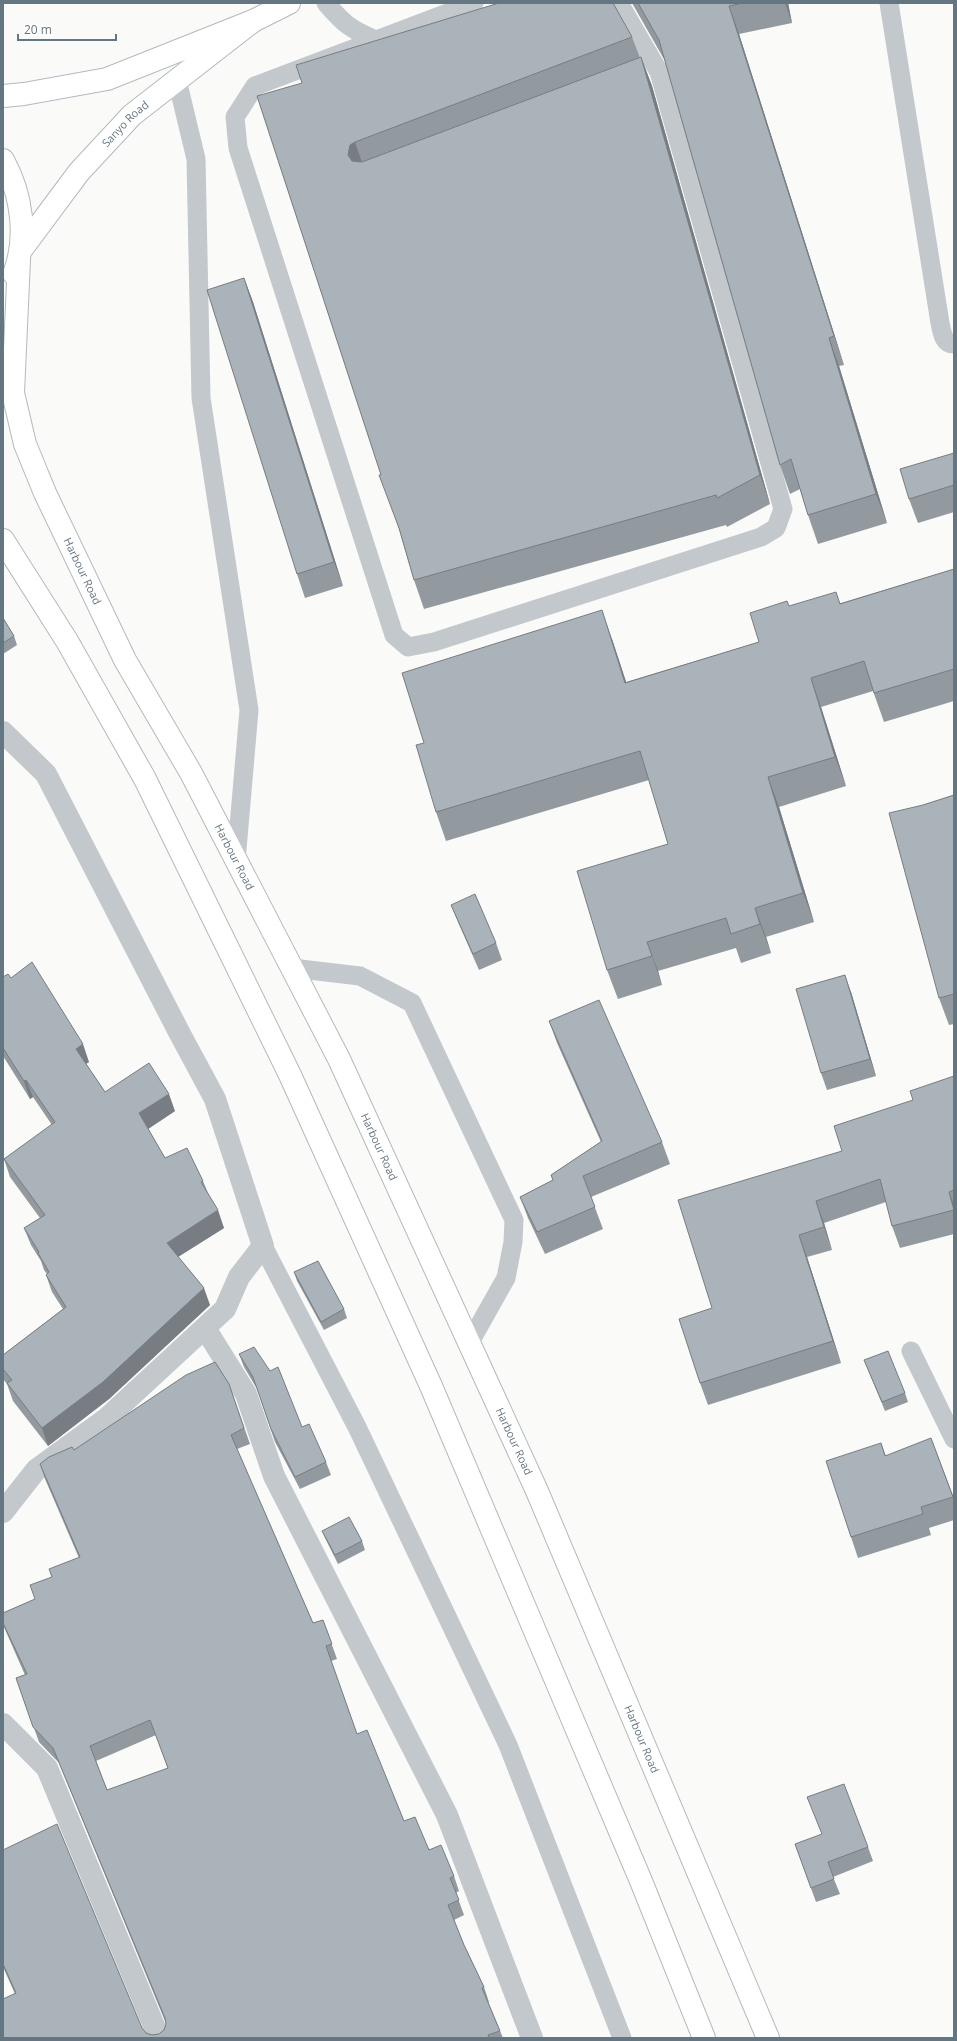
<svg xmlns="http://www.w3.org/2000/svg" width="957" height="2041" viewBox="0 0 957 2041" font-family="'Open Sans',sans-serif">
  <rect width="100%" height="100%" fill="#fafaf8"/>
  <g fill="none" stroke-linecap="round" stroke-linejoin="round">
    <g stroke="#b3babf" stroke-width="24">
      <g id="secondary">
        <path d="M3 96 24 94 107 79 253 21 289 3"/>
        <path id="s1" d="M21 250 79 172 132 115 253 21"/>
      </g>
    </g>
    <g stroke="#b4b9bd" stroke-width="24">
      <g id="highway">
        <path d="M3 160C22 194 28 238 14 274"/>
        <path id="s2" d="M19 260 13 393 25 444 45 493 125 660 191 773 339 1059 537 1491 768 2038"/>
        <path d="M3 540 67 641 145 779 290 1075 431 1386 641 1881 704 2038"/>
      </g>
    </g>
    <path stroke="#c3c8cc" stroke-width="19" d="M326 3C344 24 350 29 376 40
      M474 3 255 86 235 117 238 148 394 635 408 647 434 642 761 537 776 528 783 509 659 72 619 3
      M889 3 940 323C942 332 943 344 954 344
      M177 80 196 159 201 398 249 710 236 861
      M292 968 360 976 412 1003 514 1220 513 1242 506 1278 470 1342
      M263 1246 357 1427 508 1745 622 2038
      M911 1351 954 1439"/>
    <path stroke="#c3c8cc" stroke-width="22" d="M3 732 46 774 180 1034 215 1099 263 1246 239 1277 225 1309 106 1419 36 1470 3 1512
      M205 1328 246 1394 274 1476 447 1815 532 2038
      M3 1724 47 1768 159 2038"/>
    <use href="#secondary" stroke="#fff" stroke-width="22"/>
    <use href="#highway" stroke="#fff" stroke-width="22"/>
  </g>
  <path fill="#929a9f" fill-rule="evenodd" d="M632 3H788L792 23 739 34 844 365 839 366 887 523 818 544 808 515 800 489 790 494 780 465 665 61Z
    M632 37 640 58 641 57 652 86 770 504 727 527 726 525 424 609 414 580 399 529 257 96Z
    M244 278 253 302 343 586 305 598 297 574Z
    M954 453V512L918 523 909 499Z
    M954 569V701L884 722 873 691 821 707 846 786 779 807 814 922 766 937 771 953 741 963 736 948 658 971 662 985 618 999 607 970 668 844 649 780 446 841 436 812 424 743 612 639 626 682 759 642 789 606 841 603Z
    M3 618 14 636 17 645 3 654Z
    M954 795V1024L949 1025 939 998 923 805Z
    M451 905 496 943 502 960 479 970 458 922Z
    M3 977 11 978 89 1062 86 1064 105 1092 175 1111 148 1129 165 1158 203 1181 208 1193 224 1228 178 1257 210 1305 109 1399 48 1446 13 1401 7 1384 3 1379V1355L63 1309 52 1292 46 1275 47 1274 44 1270 41 1261 31 1245 24 1228 40 1218 10 1177 4 1159 52 1125 33 1097 30 1099 3 1056Z
    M851 992 876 1076 827 1090 821 1073Z
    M549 1021 662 1142 670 1164 591 1197 603 1229 545 1254 528 1218 520 1197 553 1180 551 1175 601 1142 557 1043Z
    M954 1076V1234L900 1248 892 1226 886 1202 824 1223 832 1250 807 1257 841 1363 708 1405 700 1383 712 1308 842 1151 913 1100Z
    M294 1272 344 1309 347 1318 324 1330 297 1281Z
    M239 1354 302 1427 326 1462 331 1475 300 1489 275 1442 257 1389 244 1367Z
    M864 1360 905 1393 908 1402 885 1411Z
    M229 1384 250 1444 237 1449 313 1623 323 1620 337 1659 331 1661 357 1734 404 1821 454 1876 459 1891 456 1893 464 1915 454 1920 464 1945 484 1987 489 2002H488L503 2038H3L15 1994 3 1967V1850L146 2033 152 2035 159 2034 164 2030 166 2024 165 2021 59 1763 39 1742 16 1678 25 1675 3 1625V1613L35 1599 52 1577 79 1558 45 1479 40 1464 74 1450ZM156 1735 168 1769 107 1790 96 1761Z
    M931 1438 954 1498V1520L929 1528 931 1535 858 1558 851 1537 881 1443 886 1456Z
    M322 1531 362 1541 365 1550 338 1564 326 1540Z
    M795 1844 868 1847 873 1861 833 1877 840 1894 816 1902Z"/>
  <path fill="#777d82" d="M785 3H788L792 23Z
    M729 6 739 34 844 365 834 336Z
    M641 57 652 86 770 504 760 475Z
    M355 142 365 171 360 174 348 155 350 145Z
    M244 278 253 302 343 586 334 562Z
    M829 338 839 366 887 523 876 494Z
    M602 610 612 639 636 712 625 683Z
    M811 678 821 707 846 786 835 757Z
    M768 777 779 807 814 922 803 893Z
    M755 908 766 937 771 953 760 924Z
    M647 942 658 971 662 985 652 956Z
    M845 975 851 992 876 1076 870 1059Z
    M83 1044 89 1062 82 1066 76 1049Z
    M26 1080 33 1097 30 1099 24 1081Z
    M169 1094 175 1111 145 1131 139 1113Z
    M949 1192 954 1205V1211V1210Z
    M816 1201 824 1223 832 1250 824 1227Z
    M218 1210 224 1228 173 1260 167 1243Z
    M799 1235 807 1257 841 1363 833 1341Z
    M204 1288 210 1305 109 1399 48 1446 42 1428Z"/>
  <path fill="#aab3b9" stroke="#777d82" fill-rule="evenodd" d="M499 3H613L632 37 355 142 350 145 348 155 352 161 362 162 641 57 760 475 717 498 716 495 414 580 399 528 379 475H381L257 96 302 83 296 65Z
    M638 3H743L729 6 834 336 829 338 876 494 808 515 791 459 780 465 659 40Z
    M244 278 334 562 297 574 207 290Z
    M954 453V485L909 499 900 469Z
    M954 569V669L874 693 864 661 811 678 835 757 768 777 803 893 755 908 760 924 731 934 726 918 647 942 652 956 607 970 577 871 668 844 640 751 436 812 416 745 424 743 402 673 602 610 625 683 759 642 750 613 787 601 789 606 836 592 840 604Z
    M3 618 14 636 3 643Z
    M954 795V994L939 998 889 813 923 805Z
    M475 894 496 943 473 954 451 905Z
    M32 962 83 1044 76 1049 105 1092 149 1063 169 1094 139 1113 165 1158 187 1148 203 1181 201 1182 218 1210 167 1243 204 1288 103 1382 42 1428 7 1383 12 1380 3 1369V1355L66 1307 46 1275 49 1272 38 1253 39 1252 24 1228 45 1215 4 1159 55 1122 26 1080 24 1081 3 1048V977L8 974 11 978Z
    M845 975 870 1059 821 1073 796 989Z
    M599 1000 662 1142 583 1176 595 1207 537 1232 520 1197 553 1180 551 1175 602 1141 549 1021Z
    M954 1076V1190L949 1192 954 1210 892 1226 880 1179 816 1201 824 1227 799 1235 833 1341 700 1383 679 1319 712 1308 678 1200 842 1151 834 1126 913 1100 910 1091Z
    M318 1261 344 1309 321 1322 294 1272Z
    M254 1347 270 1371 278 1367 302 1427 309 1424 326 1462 295 1477 271 1429 253 1377 239 1354Z
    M888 1351 905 1393 882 1402 864 1360Z
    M215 1362 229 1384 244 1428 231 1435 313 1623 323 1620 332 1644 326 1646 357 1734 367 1730 404 1821 415 1817 429 1850 441 1845 454 1876 450 1878 459 1900 448 1905 464 1945 484 1987 482 1988 500 2031 488 2035 489 2038H3V1999L16 1993 3 1964V1850L57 1824 142 2028 146 2033 152 2035 159 2034 164 2030 166 2024 165 2018 53 1748 33 1727 16 1678 27 1674 3 1623V1613L35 1599 30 1585 52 1577 49 1569 80 1557 40 1464 49 1457 72 1447 74 1450 186 1375ZM150 1720 168 1768 107 1790 90 1746Z
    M931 1438 953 1497 921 1507 923 1514 851 1537 826 1461 881 1443 885 1456Z
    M349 1517 362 1541 335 1555 322 1531Z
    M844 1784 868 1847 828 1862 834 1879 811 1888 795 1844 822 1834 807 1797Z"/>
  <g text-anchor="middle" stroke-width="4" stroke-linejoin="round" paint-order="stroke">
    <g font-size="11" fill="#657683" stroke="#fff">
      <text dy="4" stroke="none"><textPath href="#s1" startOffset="164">Sanyo Road</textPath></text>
      <text dy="4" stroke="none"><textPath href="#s2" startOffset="325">Harbour Road</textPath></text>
      <text dy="4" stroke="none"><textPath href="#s2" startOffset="649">Harbour Road</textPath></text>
      <text dy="4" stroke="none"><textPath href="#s2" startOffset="973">Harbour Road</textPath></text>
      <text dy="4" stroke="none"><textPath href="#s2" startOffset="1297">Harbour Road</textPath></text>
      <text dy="4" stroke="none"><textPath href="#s2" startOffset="1621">Harbour Road</textPath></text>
    </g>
  </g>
  <rect width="957" height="2041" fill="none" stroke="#657683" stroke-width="8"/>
  <path d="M18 34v6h98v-6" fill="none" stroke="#657683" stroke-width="2"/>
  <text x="24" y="34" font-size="12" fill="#657683" stroke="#ffffff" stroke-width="3" paint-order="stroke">20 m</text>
</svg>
